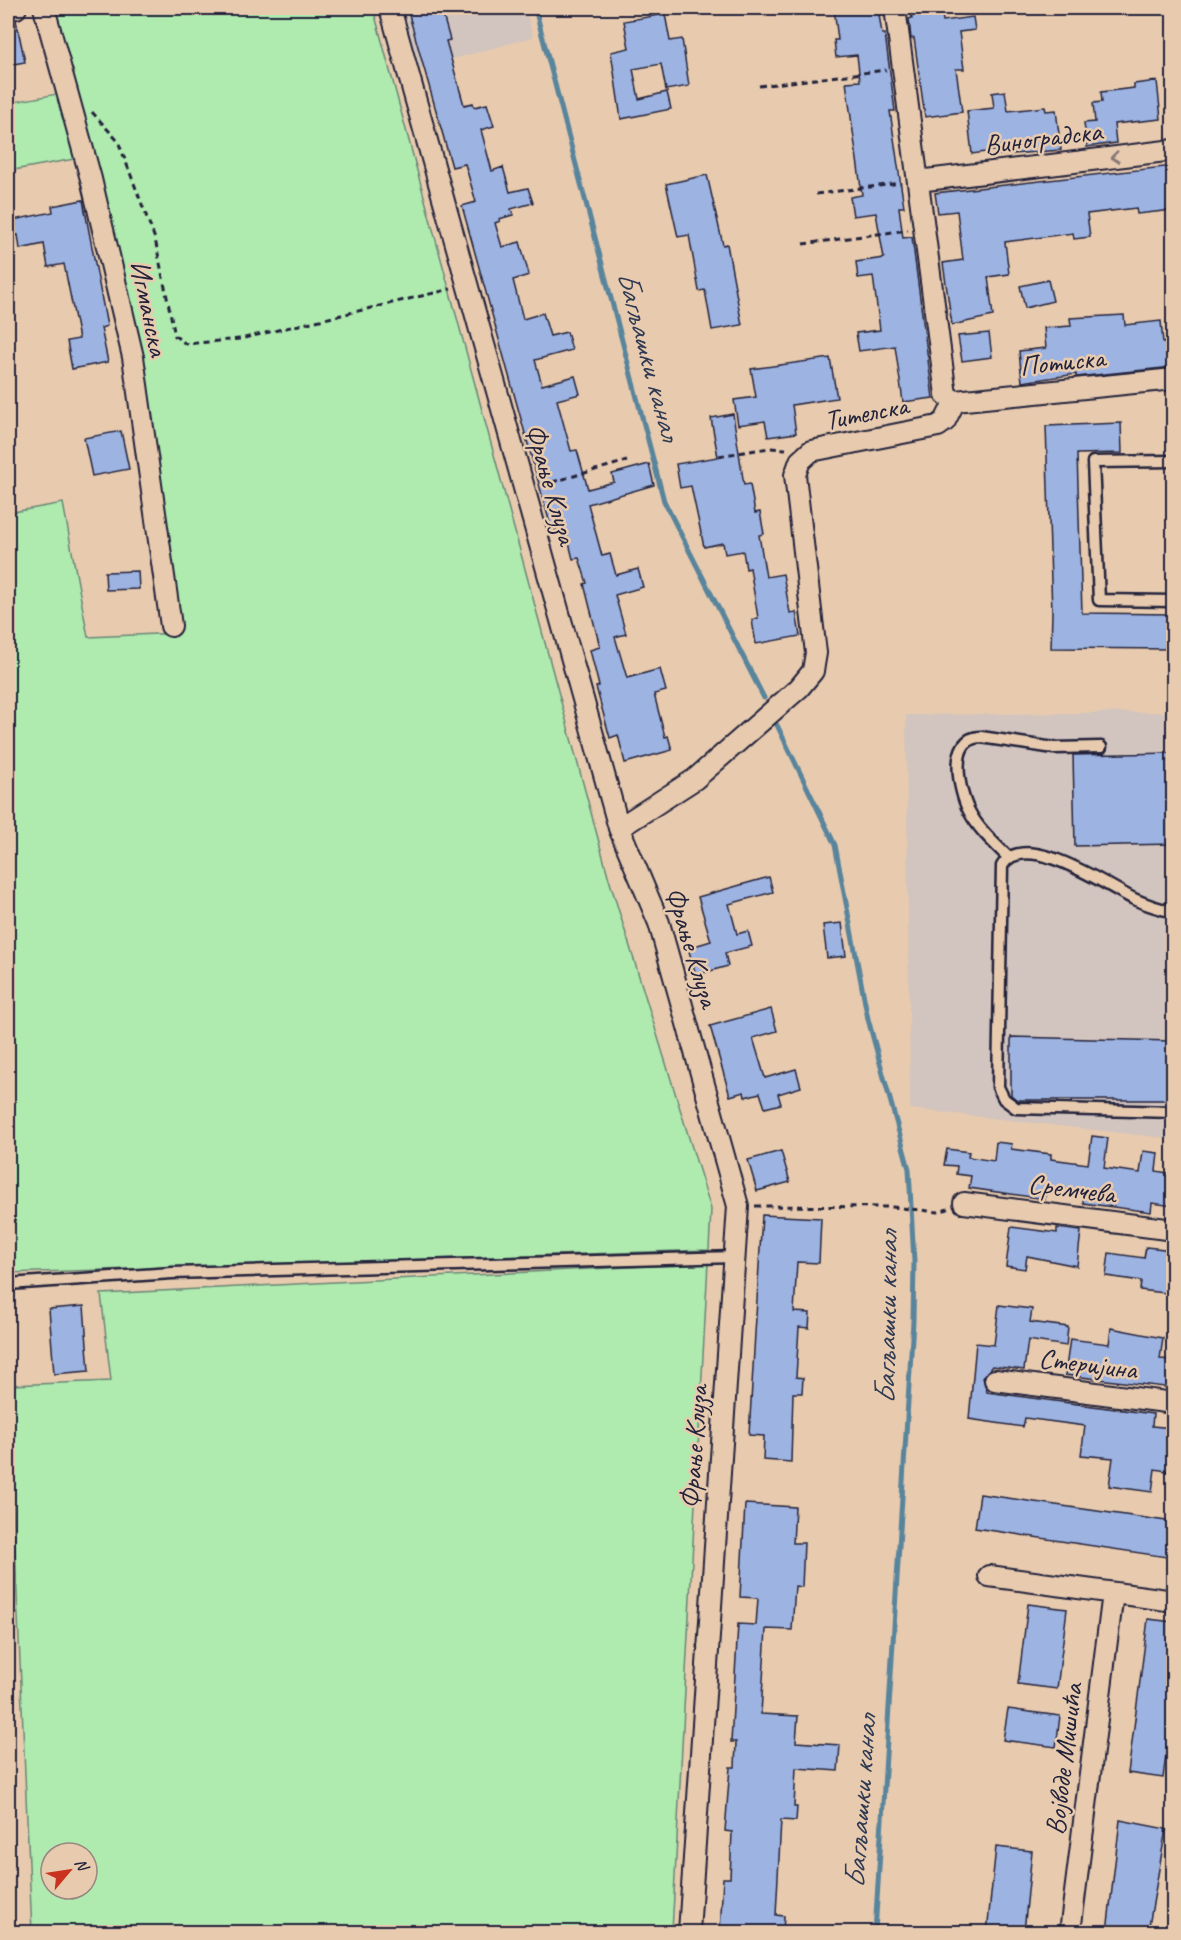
<svg xmlns="http://www.w3.org/2000/svg" width="1181" height="1940" viewBox="0 0 1181 1940" font-family="Caveat,sans-serif">
  <rect width="100%" height="100%" fill="#e8cbaf"/>
  <filter id="ink" filterUnits="userSpaceOnUse"><feTurbulence type="fractalNoise" baseFrequency=".0167" numOctaves="2"/><feDisplacementMap in="SourceGraphic" scale="12" xChannelSelector="R" yChannelSelector="G"/><feConvolveMatrix kernelMatrix="1 2 1 2 8 2 1 2 1" color-interpolation-filters="sRGB"/></filter>
  <g filter="url(#ink)">
    <path fill="#d2c4be" d="M399 8H525L533 37 417 69Z
      M1173 712V1139L910 1109 906 715Z"/>
    <path fill="#afeaaf" stroke="#688675" stroke-width="1.5" fill-rule="evenodd" d="M50 8H373L609 879 711 1209 709 1250 8 1273V513L63 503 88 637 179 633 164 515 137 339 101 180 66 92Z
      M57 94 80 158 8 171V103Z
      M708 1263 672 1932H32L11 1458V1385L111 1381 101 1294ZM51 1853H87V1889H51Z"/>
    <g fill="none" stroke-linecap="round" stroke-linejoin="round">
      <path stroke="#59849c" stroke-width="5" d="M535 8 664 501 764 698
        M777 725 835 845 868 1019 909 1169 914 1262 913 1321 875 1932"/>
    </g>
    <path fill="#9db3e1" stroke="#22223b" stroke-width="1.5" d="M407 8H441L450 40 446 41 464 105 473 103 474 107 487 104 494 126 481 130 492 171 503 167 510 192 528 188 533 203 511 209 513 215 499 219 500 221 495 223 502 247 520 242 529 275 513 280 523 319 543 313 550 336 567 332 572 350 535 360 542 385 575 376 580 394 557 400 571 451 577 450 588 489 614 482 612 474 649 464 654 485 588 504 602 556 610 554 616 575 638 569 643 587 615 595 626 634 615 637 627 678 660 669 666 691 654 694 665 737 668 736 672 750 625 763 618 735 610 738 596 687 599 686 590 650 600 647 584 584 587 583 579 558 573 559 565 527 552 531 462 206 476 202 465 164 452 167Z
      M834 8H878L882 34H885L895 111H890L904 207H899L903 238 912 237 933 398 903 402 895 346 859 351 856 333 880 330 873 276 858 278 856 262 884 258 876 213 853 216 850 197 862 195 846 82 860 81 857 55 836 57 834 40H838Z
      M941 8 943 21 973 17 975 30 959 32 964 69H956L962 112 925 117 914 38 911 39 909 19 912 18 911 12Z
      M665 14 670 41 682 39 689 86 666 90 661 64 633 69 639 99 667 92 671 109 621 119 611 52 629 48 624 21Z
      M16 20 25 62 8 65V22Z
      M1157 81 1161 119 1114 124 1116 143 1087 147 1084 123 1095 122 1093 103 1102 102 1101 92 1134 88V84Z
      M1005 91 1008 111 1045 107 1046 111 1056 110 1061 150 999 155V150L972 154 967 111 994 108 992 93Z
      M1173 166V210L1137 214 1136 208 1087 214 1090 237 1074 239 1073 233 1005 242 1009 274 988 277 993 316 952 325 943 263 963 260 957 211 938 213 935 193Z
      M707 175 723 245 727 244 742 325 712 330 705 290 699 291 689 235 678 237 666 184Z
      M83 200 107 326 101 328 108 362 72 369 67 341 79 339 64 264 48 267 44 244 20 249 18 235 8 237V221L53 212 52 206Z
      M1048 280 1053 301 1025 308 1020 286Z
      M1124 315 1125 325 1161 321 1163 343 1173 342V367L1076 377V374L1022 382 1019 351 1046 348 1044 328 1071 326 1070 318Z
      M989 333 992 357 962 361 958 336Z
      M830 358 837 398 792 405 796 433 768 437 765 421 738 425 734 400 756 397 751 369Z
      M733 414 744 485 750 484 755 513 760 512 764 534 759 535 766 577 783 574 790 613 796 612 800 636 756 644 752 620 758 618 750 568 746 569 743 551 725 554 723 543 704 547 691 486 680 488 676 464 718 457 711 418Z
      M1121 423 1122 453 1077 454 1082 613 1173 614V649L1051 648 1052 613 1046 426Z
      M121 431 129 469 92 476 84 438Z
      M138 571 139 589 106 590 105 572Z
      M1173 753V844L1075 846 1073 755Z
      M769 877 773 892 729 904 737 934 748 931 752 946 725 953 728 966 696 975 688 948 711 941 698 897Z
      M842 923 846 956 827 958 823 925Z
      M771 1009 777 1031 753 1038 765 1078 796 1069 801 1087 778 1094 781 1104 765 1108 760 1093 745 1097 744 1092 730 1096 710 1026Z
      M1011 1037 1173 1041V1100H1017L1011 1095Z
      M1092 1136 1108 1138 1104 1168 1140 1173 1143 1151 1158 1153 1156 1171 1173 1174V1206L1152 1203 1151 1212 1083 1203 1084 1193 1047 1188 1045 1199 969 1188 971 1176 956 1174 957 1166 944 1165 947 1149 969 1152 968 1157 994 1161 996 1142 1012 1144 1011 1149 1051 1154V1159L1088 1164Z
      M781 1151 790 1182 757 1191 748 1160Z
      M762 1215 821 1218 819 1263 797 1262 794 1312 810 1313 809 1328 799 1327 796 1377 803 1378 802 1393H793L791 1462 763 1460 764 1436 749 1435Z
      M1011 1227 1057 1233V1228L1081 1231 1077 1266 1027 1256 1025 1269 1006 1266Z
      M1146 1247 1173 1250V1294L1140 1290 1141 1281 1106 1276 1109 1253 1144 1258Z
      M999 1305 1032 1309 1030 1322 1068 1327 1066 1346 1028 1340 1024 1370 992 1366 983 1378 987 1392 1153 1414 1152 1426 1173 1428 1169 1454H1173V1472L1155 1469 1152 1492 1109 1486 1113 1458 1081 1455 1085 1426 1025 1418 1023 1427 969 1419 976 1343 994 1345Z
      M84 1306 89 1371 54 1374 49 1309Z
      M1111 1328 1163 1338 1160 1359 1173 1360V1388L1065 1375 1070 1339 1109 1344Z
      M980 1494 1173 1522V1558L975 1528Z
      M745 1504 795 1507 793 1543H804L802 1587 795 1586 792 1630 766 1629 761 1714 798 1716 796 1742 840 1745 838 1771 796 1768 794 1807H797L796 1821 781 1820 776 1915 784 1916 783 1932H720L723 1878H730L732 1832 725 1831 730 1767H735L736 1742H731L738 1624 756 1625 758 1598 740 1597Z
      M1028 1604 1067 1609 1057 1689 1018 1684Z
      M1148 1619 1173 1622V1701L1163 1778 1128 1773Z
      M1008 1709 1060 1716 1056 1747 1003 1740Z
      M1120 1820 1166 1829 1148 1932H1107Z
      M996 1847 1032 1851 1024 1932H987Z"/>
    <g fill="none" stroke-linecap="round" stroke-linejoin="round">
      <g stroke="#22223b" stroke-width="15">
        <path id="lane" d="M1174 461 1093 462 1099 600 1174 601
          M1008 857C994 843 978 829 969 811 959 792 947 737 981 737L1054 748 1101 747
          M1174 912C1160 909 1147 905 1134 899 1107 886 1024 828 1002 866L998 1087 1004 1099 1016 1108 1174 1112
          M8 1284 172 1273 734 1257"/>
      </g>
      <g stroke="#22223b" stroke-width="24">
        <path id="street" d="M44 8 91 179 133 357 171 626
          M390 8 619 828 659 923 738 1206 689 1932
          M8 10 16 8
          M918 181 1174 150
          M955 401 1174 379
          M619 828 695 779 799 688 813 671 816 653 795 475 800 461 811 451 938 426 945 421 955 401 946 395 895 8
          M964 1203 1174 1230
          M995 1380 1174 1403
          M989 1576 1174 1601
          M1070 1932 1113 1593"/>
      </g>
      <path stroke="#22223b" stroke-width="3" stroke-dasharray="6 4.5" stroke-linecap="butt" d="M759 86 886 70
        M92 112 118 141 155 239 175 336 186 344 240 339 451 289
        M816 194 901 183
        M803 244 908 230
        M719 456 769 448 786 449
        M542 485 627 461
        M755 1206 892 1207 938 1212 948 1209"/>
      <use href="#lane" stroke="#e8cbaf" stroke-width="10"/>
      <use href="#street" stroke="#e8cbaf" stroke-width="20"/>
    </g>
    <defs><path id="oneway-chevron" d="M-2-3.5L2.5 0L-2 3.5" fill="none" stroke-width="1.6" stroke-linecap="round" stroke-linejoin="round" transform="scale(1.5)"/></defs>
    <use stroke="#857675" href="#oneway-chevron" transform="translate(1115 157) rotate(173)"/>
  </g>
  <g text-anchor="middle" stroke-width="5" stroke-linejoin="round" paint-order="stroke">
    <g font-size="28" fill="#22223b" stroke="#e8cbaf">
      <text transform="translate(1043 137) rotate(-7)" y="10">Виноградска</text>
      <text transform="translate(150 308) rotate(78)" y="10">Игманска</text>
      <text transform="translate(1062 361) rotate(-6)" y="10">Потиска</text>
      <text transform="translate(866 412) rotate(-11)" y="10">Тителска</text>
      <text transform="translate(552 484) rotate(74)" y="10">Фрање Клуза</text>
      <text transform="translate(693 947) rotate(73)" y="10">Фрање Клуза</text>
      <text transform="translate(1072 1188) rotate(7)" y="10">Сремчева</text>
      <text transform="translate(1088 1363) rotate(7)" y="10">Стеријина</text>
      <text transform="translate(693 1447) rotate(-86)" y="10">Фрање Клуза</text>
      <text transform="translate(1063 1759) rotate(-83)" y="10">Војводе Мишића</text>
    </g>
    <g font-size="30" font-style="italic" fill="#303b53" stroke="#e8cbaf">
      <text transform="translate(649 355) rotate(75)" y="10">Багљашки канал</text>
      <text transform="translate(886 1318) rotate(-89)" y="10">Багљашки канал</text>
      <text transform="translate(860 1802) rotate(-86)" y="10">Багљашки канал</text>
    </g>
  </g>
  <rect width="1181" height="1940" fill="none" stroke="#e8cbaf" stroke-width="30"/>
  <rect x="15" y="15" width="1151" height="1910" fill="none" stroke="#22223b" stroke-width="2" filter="url(#ink)"/>
  <g transform="translate(69 1871) rotate(61)"><circle r="28" fill="#e8cbaf" stroke="#998781" stroke-width="1.5"/>
  <path d="M0-4.5L10 22L0 15L-10 22Z" fill="#c8321e"/>
  <text y="-9" font-size="16" font-weight="bold" text-anchor="middle" fill="#22223b">N</text>
  </g>
</svg>
